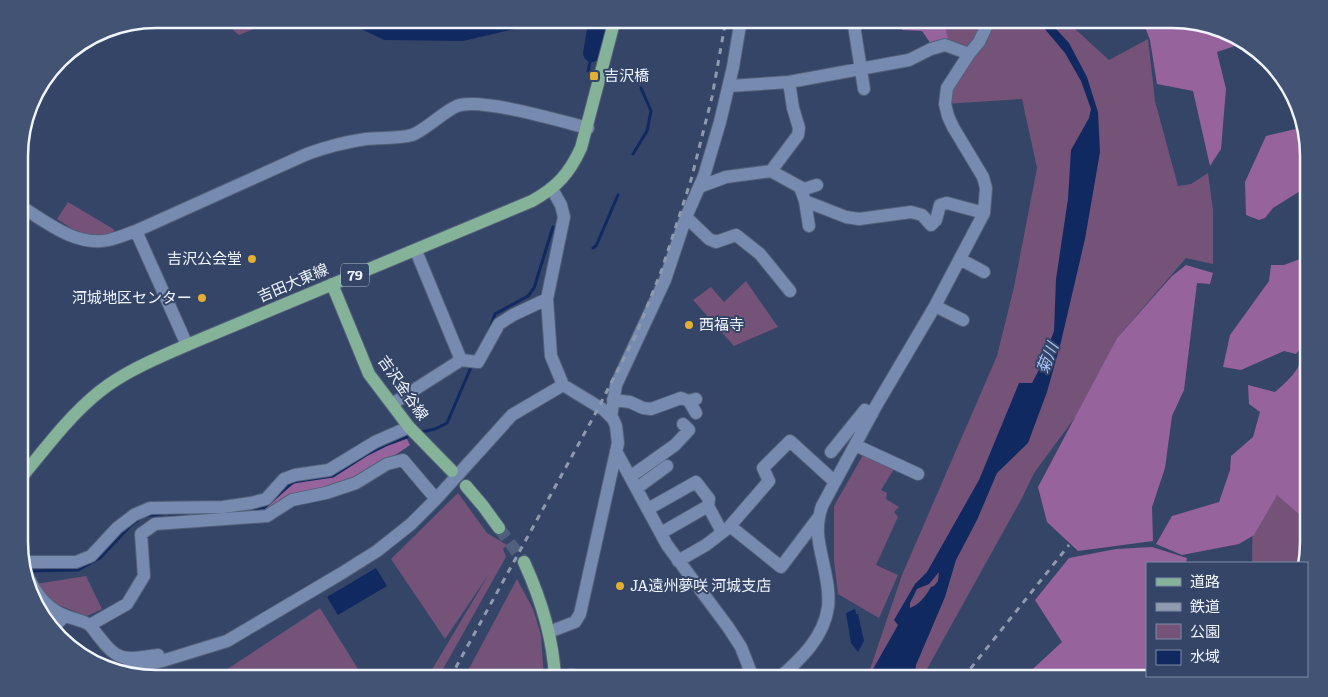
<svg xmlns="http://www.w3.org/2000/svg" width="1328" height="697" viewBox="0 0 1328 697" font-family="Literata,'Noto Sans JP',serif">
  <rect width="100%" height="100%" fill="#344567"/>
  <path fill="#755378" d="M227 19H264L256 28 239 35 231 28Z
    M940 19H1064L1109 60 1148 39 1155 101 1178 186 1191 184 1208 173 1213 210V264L1186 258 1117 338 1076 416 1034 473 1022 498 922 678H867L902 575 997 356 1014 287 1037 168 1022 99 945 104 973 49 949 43 945 28Z
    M68 202 115 230 110 234 83 236 57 219Z
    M746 281 778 327 734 346 693 300 711 287 724 302Z
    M863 455 894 469 881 490 887 493 886 499 899 507 894 512 898 517 876 565 898 575 879 618 838 594 834 561V506Z
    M1309 484V541L1304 563H1252L1253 501Z
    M458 493 487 533 507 545 503 549 506 557 438 678H427L489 574 445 639 391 559Z
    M86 576 102 609 87 616 48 601 36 584Z
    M517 579 533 609 541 635 544 678H495L493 674 485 678H464Z
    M320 608 358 669 344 678H232L226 670Z"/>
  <path fill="#97639c" d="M898 19H941L945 26 949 43 931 44 922 31 902 30Z
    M1142 19H1172L1233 33 1244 43 1217 52 1226 89 1221 149 1210 166 1193 91 1157 84 1150 40Z
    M1304 127 1308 138V189L1305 188 1273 208 1265 218 1259 220 1246 215 1245 182 1266 136Z
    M1308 256 1309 337 1296 354 1284 351 1241 370 1223 367 1230 335 1269 281 1271 265H1284Z
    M1186 265 1213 273 1210 284 1197 283 1184 390 1172 416 1165 468 1152 507 1153 541 1078 551 1047 522 1038 487 1117 338 1172 276Z
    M1309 344V512L1299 514 1277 495 1254 535 1239 544 1182 555 1156 544 1172 516 1219 502 1230 470 1231 456 1253 437 1260 412 1249 404 1248 385 1275 392C1283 385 1291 378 1297 369 1302 361 1302 350 1309 344Z
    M404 433 410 445 391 458 330 491 252 513 174 518 186 512 264 503 305 477Z
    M1152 547 1187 558 1186 563H1147V676H1187L1181 678H1023L1062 642 1035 600 1069 558 1116 549Z"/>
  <path fill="#112961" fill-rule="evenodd" d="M341 19H558L463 41 384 40Z
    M1032 19H1047L1069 43 1087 77 1098 112 1100 152 1085 239 1061 342 1047 392 1028 443 997 473 977 520 956 560 945 597 916 665 915 672 912 678H868L898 625 894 620 915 584 927 572 979 480 1019 383H1032L1041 366 1054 331 1056 279 1068 199 1071 150 1089 118 1091 109 1081 81 1065 53 1044 28ZM939 572 938 581 934 586 931 587C925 597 920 604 910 608V603L917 589 929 584Z
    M376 568 387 586 338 615 327 597Z
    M855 609 856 614H858L864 641 858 652 851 643 846 613Z"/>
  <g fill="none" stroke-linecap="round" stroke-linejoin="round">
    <path stroke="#112961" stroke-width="3" d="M591 71H588L592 53
      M633 154 647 131 651 111 641 88
      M593 248 596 246 618 195
      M490 329 495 314 528 296 534 288 553 227
      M421 432 435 429 447 423 472 365
      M246 511 264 508 293 482 333 476 366 455 388 444 407 437
      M169 514 193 515
      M29 571 78 570 100 558 130 526 143 516 163 514"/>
    <path stroke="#112961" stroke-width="18" d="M592 53 598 19"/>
    <path stroke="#505f7e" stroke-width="12" stroke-dasharray="12 6" stroke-linecap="butt" d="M499 528 524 562"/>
    <g stroke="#536079" stroke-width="14">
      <path id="minor" d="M853 19 864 89
        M729 86 789 82 909 60 931 49 945 45 969 54
        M33 96 34 93
        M771 171 800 187 805 201 846 217 859 219 911 212 922 215 931 225 936 220 940 205 947 203 984 213
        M699 187 726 177 771 171 798 135 799 128 793 108 789 82
        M801 190 817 185
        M805 201 809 226
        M19 205C46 222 76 247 109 240 118 238 127 234 136 231L307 154C326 147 345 142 366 139 381 137 398 139 412 135 424 131 443 112 457 106 480 97 560 121 588 128
        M686 217 709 239 716 242 736 235 760 254 790 291
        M136 231 187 345
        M416 251 461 360
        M960 259 984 272
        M935 306 963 320
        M613 400 630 402 643 408 651 409 681 398 689 401 696 399
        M689 401 696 413
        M392 404 461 360 478 362 499 324 513 315 547 299
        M611 417 616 385 665 280 686 217 704 176 720 122 733 67 741 19
        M855 445 918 474
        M616 451 667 545 728 627 741 647 753 678
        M831 452 865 410 872 414
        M630 477 675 445 689 430 683 424
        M637 488 667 466
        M648 509 696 482 709 499 708 506
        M818 518 781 567 730 526 769 481 763 468 790 441 835 482
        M661 533 708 506 722 532
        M678 561 706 545 728 528
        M21 562H76L91 556 117 528 134 515 150 508 223 507 251 503 266 499 284 479 295 475 329 470 375 442 409 427
        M22 565C32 586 42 608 66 616 73 619 81 620 88 624 93 627 96 634 100 638 120 665 129 658 158 655
        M90 625 127 604 144 576 141 534 155 524 267 516 292 500 326 493 356 483 387 464 403 460 436 499
        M53 627 65 616
        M549 632 575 622 580 614 618 443 616 426 613 419 604 410 563 385 551 356 547 299 564 217 561 205 552 189
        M122 670 162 661 227 641 342 573 377 551 411 524 436 499 512 415 563 385
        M571 675 588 678
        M779 678C801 659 824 637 828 607 830 593 826 576 823 562 818 540 815 527 822 506L876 406 935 306 984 213 986 188 983 177 953 127 948 116 945 104 947 88 969 54 979 42 990 19"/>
    </g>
    <g stroke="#536079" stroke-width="14">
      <path id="major" d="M332 284 369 374 409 427 452 471
        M20 479C45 449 69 416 99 392 125 371 158 358 187 345L532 201C557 187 569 174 581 148L615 19
        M466 486 483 506 499 528
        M524 562C541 599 553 637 555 678"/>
    </g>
    <use href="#minor" stroke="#778bb1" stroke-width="12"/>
    <use href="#major" stroke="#84b39a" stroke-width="12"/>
    <path stroke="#8f9aaf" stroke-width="3" stroke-dasharray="6 6" stroke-linecap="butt" d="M450 678 594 416 636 335 662 269 691 180 712 97 726 19
      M963 678 1069 545"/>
  </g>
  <g fill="#e3ae34" stroke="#344567" stroke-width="2">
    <rect x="589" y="71" width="10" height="10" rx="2.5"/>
    <circle cx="252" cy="259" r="5"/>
    <circle cx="202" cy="298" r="5"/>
    <circle cx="689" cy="325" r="5"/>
    <circle cx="620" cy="586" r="5"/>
  </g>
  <g text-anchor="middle" stroke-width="4" stroke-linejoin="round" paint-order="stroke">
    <rect fill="#344567" stroke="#b8c0d0" stroke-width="1" x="341" y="263.5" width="28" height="23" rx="4"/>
    <g font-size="14" font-weight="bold" fill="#f0f5fd">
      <text x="355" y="280">79</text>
    </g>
    <g font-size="15" fill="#f0f5fd" stroke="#344567" text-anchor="start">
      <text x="604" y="81">吉沢橋</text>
      <text x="242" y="264" text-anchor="end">吉沢公会堂</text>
      <text x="192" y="303" text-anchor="end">河城地区センター</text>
      <text x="699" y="330">西福寺</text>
      <text x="630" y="591">JA遠州夢咲 河城支店</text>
    </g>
    <g font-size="15" fill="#f0f5fd" stroke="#344567">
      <text transform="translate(293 283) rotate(-23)" y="5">吉田大東線</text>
      <text transform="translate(403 388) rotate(55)" y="5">吉沢金谷線</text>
    </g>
    <g font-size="16" font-style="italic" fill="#a8c3f8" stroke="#344567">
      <text transform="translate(1047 358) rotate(-68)" y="6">菊川</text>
    </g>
  </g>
  <path d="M0 0H1328V697H0ZM156 28H1172A128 128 0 0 1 1300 156V542A128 128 0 0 1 1172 670H156A128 128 0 0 1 28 542V156A128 128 0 0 1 156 28Z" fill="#435373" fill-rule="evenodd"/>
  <path fill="none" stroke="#f0f5fd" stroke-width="2.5" d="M156 28H1172A128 128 0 0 1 1300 156V542A128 128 0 0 1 1172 670H156A128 128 0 0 1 28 542V156A128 128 0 0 1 156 28Z"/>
  <rect x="1146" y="562" width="162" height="115" fill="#344567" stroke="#7f8ba3"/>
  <rect x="1156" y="578" width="25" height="8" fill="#84b39a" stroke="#7f8ba3"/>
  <text x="1190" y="587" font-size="15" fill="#f0f5fd">道路</text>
  <rect x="1156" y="603" width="25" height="8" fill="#8f9aaf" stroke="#7f8ba3"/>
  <text x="1190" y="612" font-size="15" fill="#f0f5fd">鉄道</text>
  <rect x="1156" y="624" width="25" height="15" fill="#755378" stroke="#7f8ba3"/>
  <text x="1190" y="637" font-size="15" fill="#f0f5fd">公園</text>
  <rect x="1156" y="650" width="25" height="15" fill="#112961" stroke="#7f8ba3"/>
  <text x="1190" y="662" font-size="15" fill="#f0f5fd">水域</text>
</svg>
